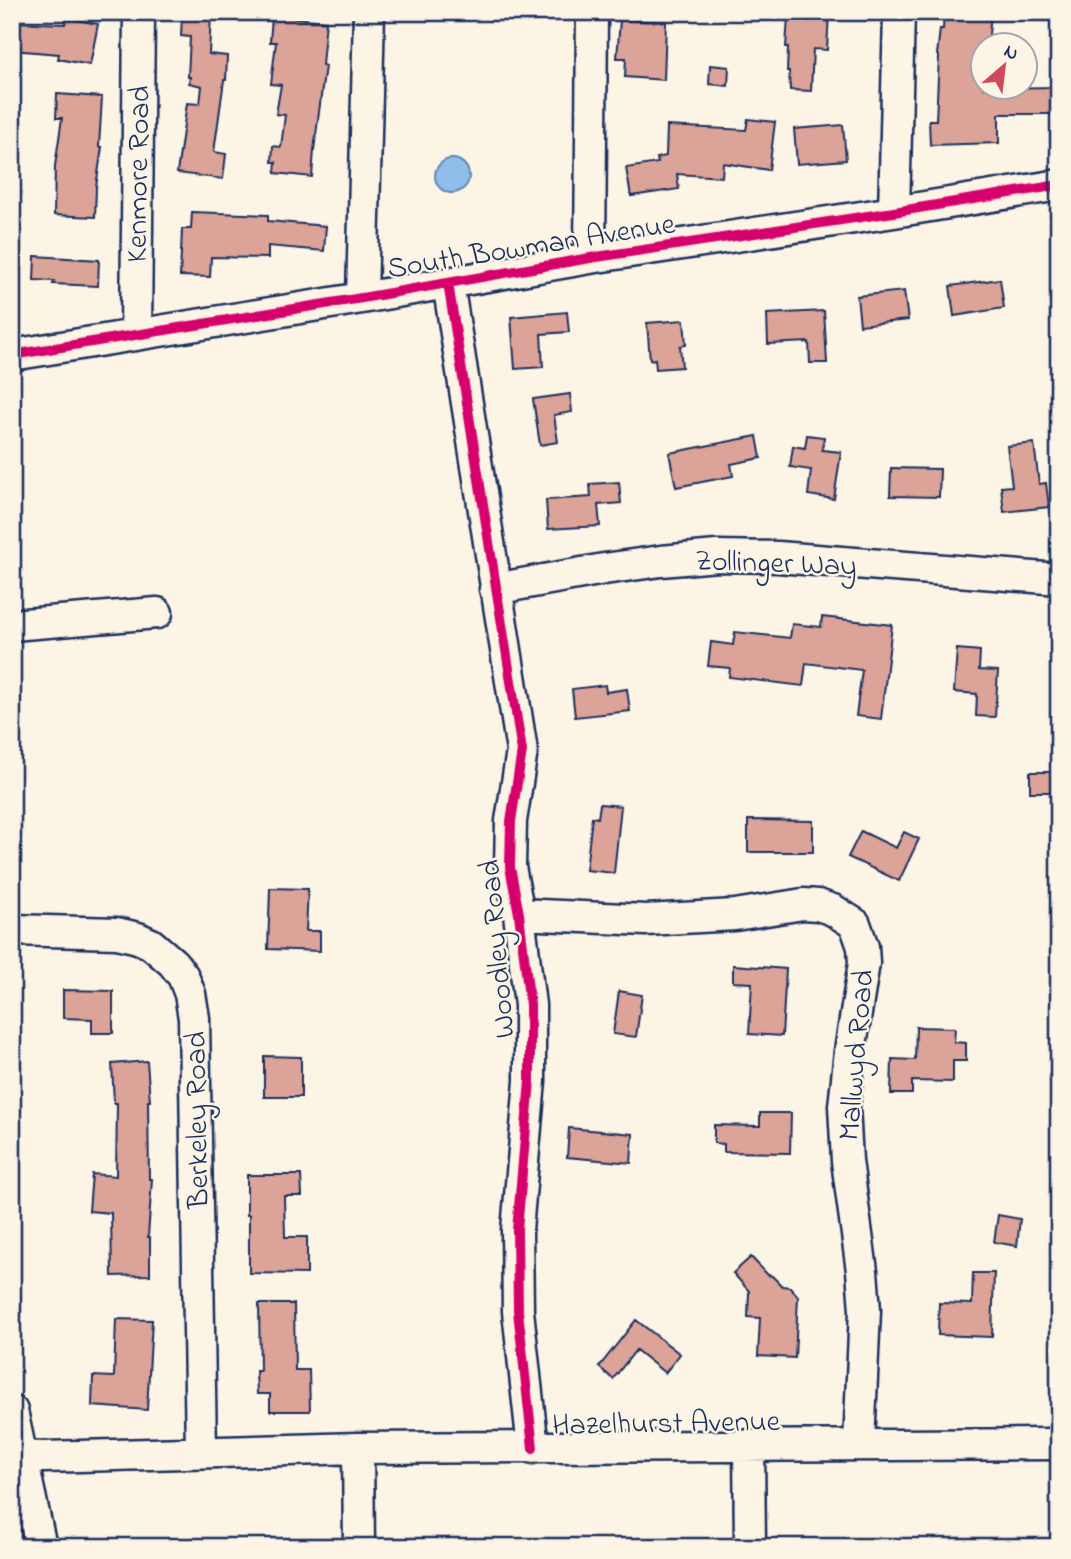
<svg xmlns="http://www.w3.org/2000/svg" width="1071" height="1559" viewBox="0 0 1071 1559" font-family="'Indie Flower',sans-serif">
  <rect width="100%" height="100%" fill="#fcf5e5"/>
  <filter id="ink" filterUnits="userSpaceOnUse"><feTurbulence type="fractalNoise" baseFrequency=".0143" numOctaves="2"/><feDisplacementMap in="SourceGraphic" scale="14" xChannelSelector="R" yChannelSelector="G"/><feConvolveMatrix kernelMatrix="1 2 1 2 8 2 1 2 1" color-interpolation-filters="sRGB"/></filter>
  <g filter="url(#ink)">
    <path fill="#8fbeea" stroke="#6185b2" stroke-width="2" d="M435 176a17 17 0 1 1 34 0a17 17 0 1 1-34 0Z"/>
    <path fill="#dca398" stroke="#1b2f5e" stroke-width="2" d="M799 12H829L827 50 813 49 811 91 790 90 789 71H787L788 47H786L788 16 799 17Z
      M944 12H991L988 46H984V88L1059 87V114H999V143L930 145 929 120H936L939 56 937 55 940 29H943Z
      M182 14 211 15 209 54 227 56 226 80H224L214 152 226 154 223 179 177 173 187 103 200 104 202 86 189 83 190 77H188L190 37 181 36Z
      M272 16 326 21 322 65 325 66 314 150 312 177 275 173 276 162H272L273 146 281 147 285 115 276 114 281 85 271 84 276 42H270Z
      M66 18 98 24 90 65 58 59 59 54 12 50V22L65 24Z
      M620 20 666 22 664 80 625 77 626 58H617Z
      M710 65 729 67 728 86 709 84Z
      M57 94 102 97 99 147H102L96 187 95 217 54 215 55 166 62 118H56Z
      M748 119 775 122 769 170 723 163 722 177 677 174 679 189 631 196 626 168 658 163 657 158 666 156 667 126 746 130Z
      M843 125 846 160 797 164 794 129Z
      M192 212 268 215V221L326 226 324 251 268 246V258L211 257 210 277 180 276 182 229H191Z
      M35 256 99 260 98 286 53 284 54 281 34 280Z
      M1000 279 1004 308 954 316 950 286Z
      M904 291 908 320 860 325 857 296Z
      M824 311 827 363H810L809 342 768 344 767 314Z
      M567 312 569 332 541 334 543 367 515 369 511 317Z
      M684 320 686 345 680 346 682 367 656 369 655 359 650 360 647 323Z
      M570 394 572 412 554 415 558 442 540 445 533 399Z
      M807 435 824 437 822 450 841 452 834 499 808 495 811 470 790 467 793 446 805 448Z
      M757 436 761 458 731 464 733 476 676 487 669 453Z
      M1034 443 1039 484 1046 483 1049 507 1004 512 1001 487 1012 486 1007 446Z
      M891 468 940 469 939 497 890 496Z
      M619 482 621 503 598 505 600 526 548 529 546 500 591 497 590 484Z
      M822 617 892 625 881 719 856 716 862 670 806 663 803 686 729 677 730 668 708 666 711 642 733 645 735 632 790 638 792 624 821 627Z
      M957 649 980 651 979 670 998 671 995 717 976 716 977 694 954 692Z
      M605 685 606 692 627 689 630 711 575 717 572 689Z
      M1030 772H1059V792H1030Z
      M600 804 621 806 614 873 586 870 592 817 598 818Z
      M748 820 813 821V852H748Z
      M861 831 896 848 904 832 919 839 899 881 848 857Z
      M270 888 308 889 306 931H320V951L268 949Z
      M733 965 786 969 782 1036 749 1034 752 983 733 982Z
      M63 990 113 991V1033H92V1019L63 1018Z
      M619 991 642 995 636 1037 613 1034Z
      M916 1027 955 1028 954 1042 966 1043V1061H953V1082L912 1081V1094H891L892 1059 915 1060Z
      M264 1056 301 1057V1097H264Z
      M147 1061 150 1101H148L149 1179H152L148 1237H150V1275L112 1276 111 1213 89 1211 92 1174 116 1176 117 1103H114L112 1064Z
      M760 1113H791L790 1153 724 1152V1144L714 1143V1125L760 1126Z
      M569 1128 633 1134 631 1163 567 1157Z
      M247 1175H301L302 1196H284L285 1237H307V1274L249 1273V1215H247Z
      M998 1215 1020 1219 1017 1246 994 1242Z
      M751 1257 768 1275 772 1276 782 1286 790 1287 798 1296 795 1358 758 1356 760 1318 748 1317 749 1291 733 1273Z
      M973 1273H994L992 1337 938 1335 939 1303 972 1304Z
      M259 1304H294L295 1370H309L310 1411H270V1394H257L256 1371H260Z
      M116 1319 152 1320 147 1410 92 1406 93 1376 114 1377Z
      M636 1320 680 1354 665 1373 636 1350 613 1379 599 1367Z"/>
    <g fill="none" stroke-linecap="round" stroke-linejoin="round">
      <g stroke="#1b2f5e" stroke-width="35">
        <path id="minor" d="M894 212 899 12
          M590 258 592 12
          M448 283 522 751 511 821 510 867 519 914 530 1005V1081L517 1230 518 1311 533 1448
          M362 298 369 12
          M136 335 139 12
          M12 355 362 298 590 258 894 212 1059 185
          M495 589 604 569 661 561 717 556 778 557 1059 579
          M12 625 157 613
          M519 914 646 920 735 915 803 904 818 905 833 910 855 924 863 947 864 963 850 1051 844 1106 847 1161 862 1271 865 1310 859 1444
          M12 930 117 933 138 938 151 944 173 963 183 976 190 994 194 1018 201 1452
          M12 1411 41 1547
          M749 1445 750 1547
          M358 1448 359 1547
          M12 1456 44 1457 358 1448 1059 1444"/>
      </g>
      <use href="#minor" stroke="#fcf5e5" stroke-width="30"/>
      <g stroke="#fcf5e5" stroke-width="15">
        <path id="cycleway" d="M448 283 522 751 511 821 510 867 519 914 530 1005V1081L517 1230 518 1311 533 1448
          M12 355 362 298 590 258 894 212 1059 185"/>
      </g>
      <use href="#cycleway" stroke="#d6006c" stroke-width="10"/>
    </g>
  </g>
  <g text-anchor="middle" stroke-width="5" stroke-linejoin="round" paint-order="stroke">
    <g font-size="30" fill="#1b2f5e" stroke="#fcf5e5">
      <text transform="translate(137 174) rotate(-89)" y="10">Kenmore Road</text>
      <text transform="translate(531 245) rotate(-9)" y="10">South Bowman Avenue</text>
      <text transform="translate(776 562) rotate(2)" y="10">Zollinger Way</text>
      <text transform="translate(496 949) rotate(-95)" y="10">Woodley Road</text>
      <text transform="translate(855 1055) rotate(-85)" y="10">Mallwyd Road</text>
      <text transform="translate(196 1120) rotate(-91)" y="10">Berkeley Road</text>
      <text transform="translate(666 1422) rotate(-1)" y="10">Hazelhurst Avenue</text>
    </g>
  </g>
  <rect width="1071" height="1559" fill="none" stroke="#fcf5e5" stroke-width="42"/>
  <rect x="21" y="21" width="1029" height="1517" fill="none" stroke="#1b2f5e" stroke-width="2.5" filter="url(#ink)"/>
  <g transform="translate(1004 66) rotate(28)"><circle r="33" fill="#fcf5e5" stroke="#a2a6af" stroke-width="2"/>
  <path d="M0-5L12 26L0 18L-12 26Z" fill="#d1495b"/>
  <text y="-10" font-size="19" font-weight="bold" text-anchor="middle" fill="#1b2f5e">N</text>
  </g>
</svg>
